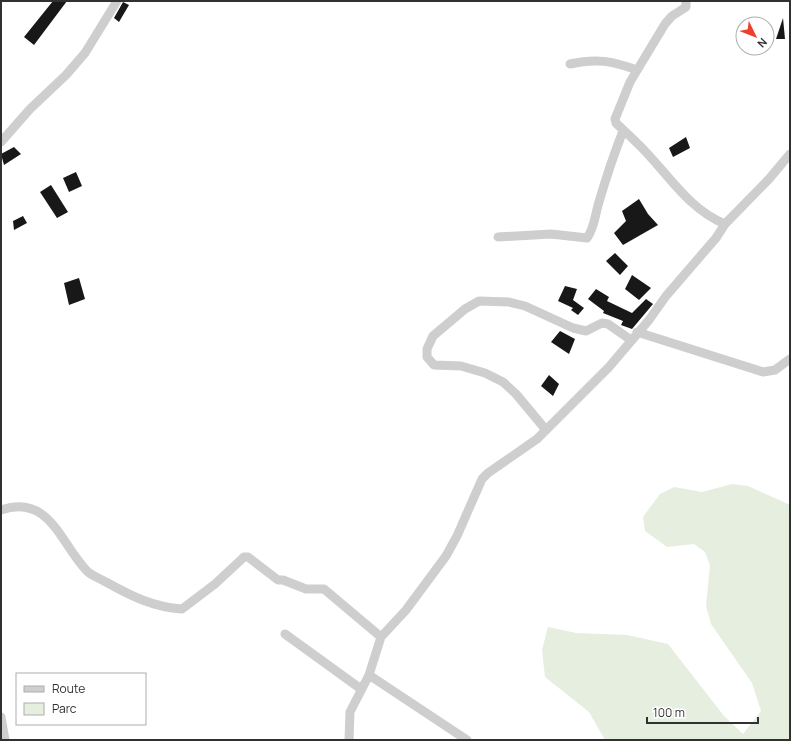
<svg xmlns="http://www.w3.org/2000/svg" width="791" height="741" viewBox="0 0 791 741" font-family="Manrope,sans-serif">
  <rect width="100%" height="100%" fill="#fff"/>
  <path fill="#e5eedf" d="M732 484 748 486 790 505V740H605L589 712 545 677 542 650 548 627 576 633 627 635 668 644 724 716 743 734 761 711 752 683 711 624 706 606 710 565 705 552 694 544 667 547 645 531 643 517 660 494 674 487 702 492Z"/>
  <path fill="#181818" d="M53 1H67L34 45 24 37Z
    M123 2 129 5 119 22 114 18Z
    M783 18 785 39H776Z
    M686 137 690 148 673 157 669 148Z
    M14 147 21 154 4 165 1 154Z
    M76 172 82 186 69 192 63 178Z
    M51 185 68 212 57 218 40 192Z
    M639 199 648 214 658 225 623 245 614 233 626 221 622 211Z
    M23 216 27 223 14 230 13 221Z
    M615 253 628 266 620 275 606 261Z
    M632 275 651 288 639 300 625 289Z
    M79 278 85 299 69 305 64 283Z
    M565 286 577 289 573 300 584 308 578 315 571 310 573 308 558 301Z
    M596 289 609 297 607 301 632 313 646 299 653 304 632 329 621 325 623 321 603 313 604 311 588 299Z
    M560 331 575 339 569 354 551 342Z
    M549 375 559 384 553 396 541 386Z"/>
  <g fill="none" stroke-linecap="round" stroke-linejoin="round">
    <path stroke="#cecece" stroke-width="9" d="M686 1V7L672 16 665 24 630 82 615 119 616 123C622 129 629 135 636 142 665 169 687 209 725 224
      M570 64C597 58 612 61 637 70
      M1 142 30 109 66 75 85 53 117 1
      M498 237 551 234 587 238C595 227 595 214 599 202 606 178 614 154 623 131
      M637 332 763 372 775 370 790 359
      M546 430 516 394 503 382 485 373 461 366 434 365 427 357V349L433 336 465 309 479 301 509 302 525 306 573 328 586 331 602 323 608 324 631 340
      M1 510C50 493 61 545 87 571 92 576 99 578 106 582 131 596 153 607 182 609L215 584 244 557H248L278 580H283L306 589H324L381 637
      M285 634 361 689
      M1 717 5 740
      M349 740 350 712 369 675
      M467 740 369 675 381 637 406 610 446 556 457 536 482 479 488 473 537 439 609 367 649 320 666 296 716 238 725 224 769 179 790 154"/>
  </g>
  <rect width="791" height="741" fill="none" stroke="#313131" stroke-width="4"/>
  <rect x="16" y="673" width="130" height="52" fill="#ffffff" stroke="#adadad"/>
  <rect x="24" y="686" width="20" height="6" fill="#cecece" stroke="#adadad"/>
  <text x="52" y="693" font-size="12" fill="#313131">Route</text>
  <rect x="24" y="703" width="20" height="12" fill="#e5eedf" stroke="#adadad"/>
  <text x="52" y="713" font-size="12" fill="#313131">Parc</text>
  <g transform="translate(755 36) rotate(133)"><circle r="19" fill="#ffffff" stroke="#adadad"/>
  <path d="M0-3L7 15L0 10L-7 15Z" fill="#ed3e2e"/>
  <text y="-6" font-size="11" font-weight="bold" text-anchor="middle" fill="#313131">N</text>
  </g>
  <path d="M647 717v6h111v-6" fill="none" stroke="#313131" stroke-width="2"/>
  <text x="653" y="717" font-size="12" fill="#313131" stroke="#ffffff" stroke-width="3" paint-order="stroke">100 m</text>
</svg>
